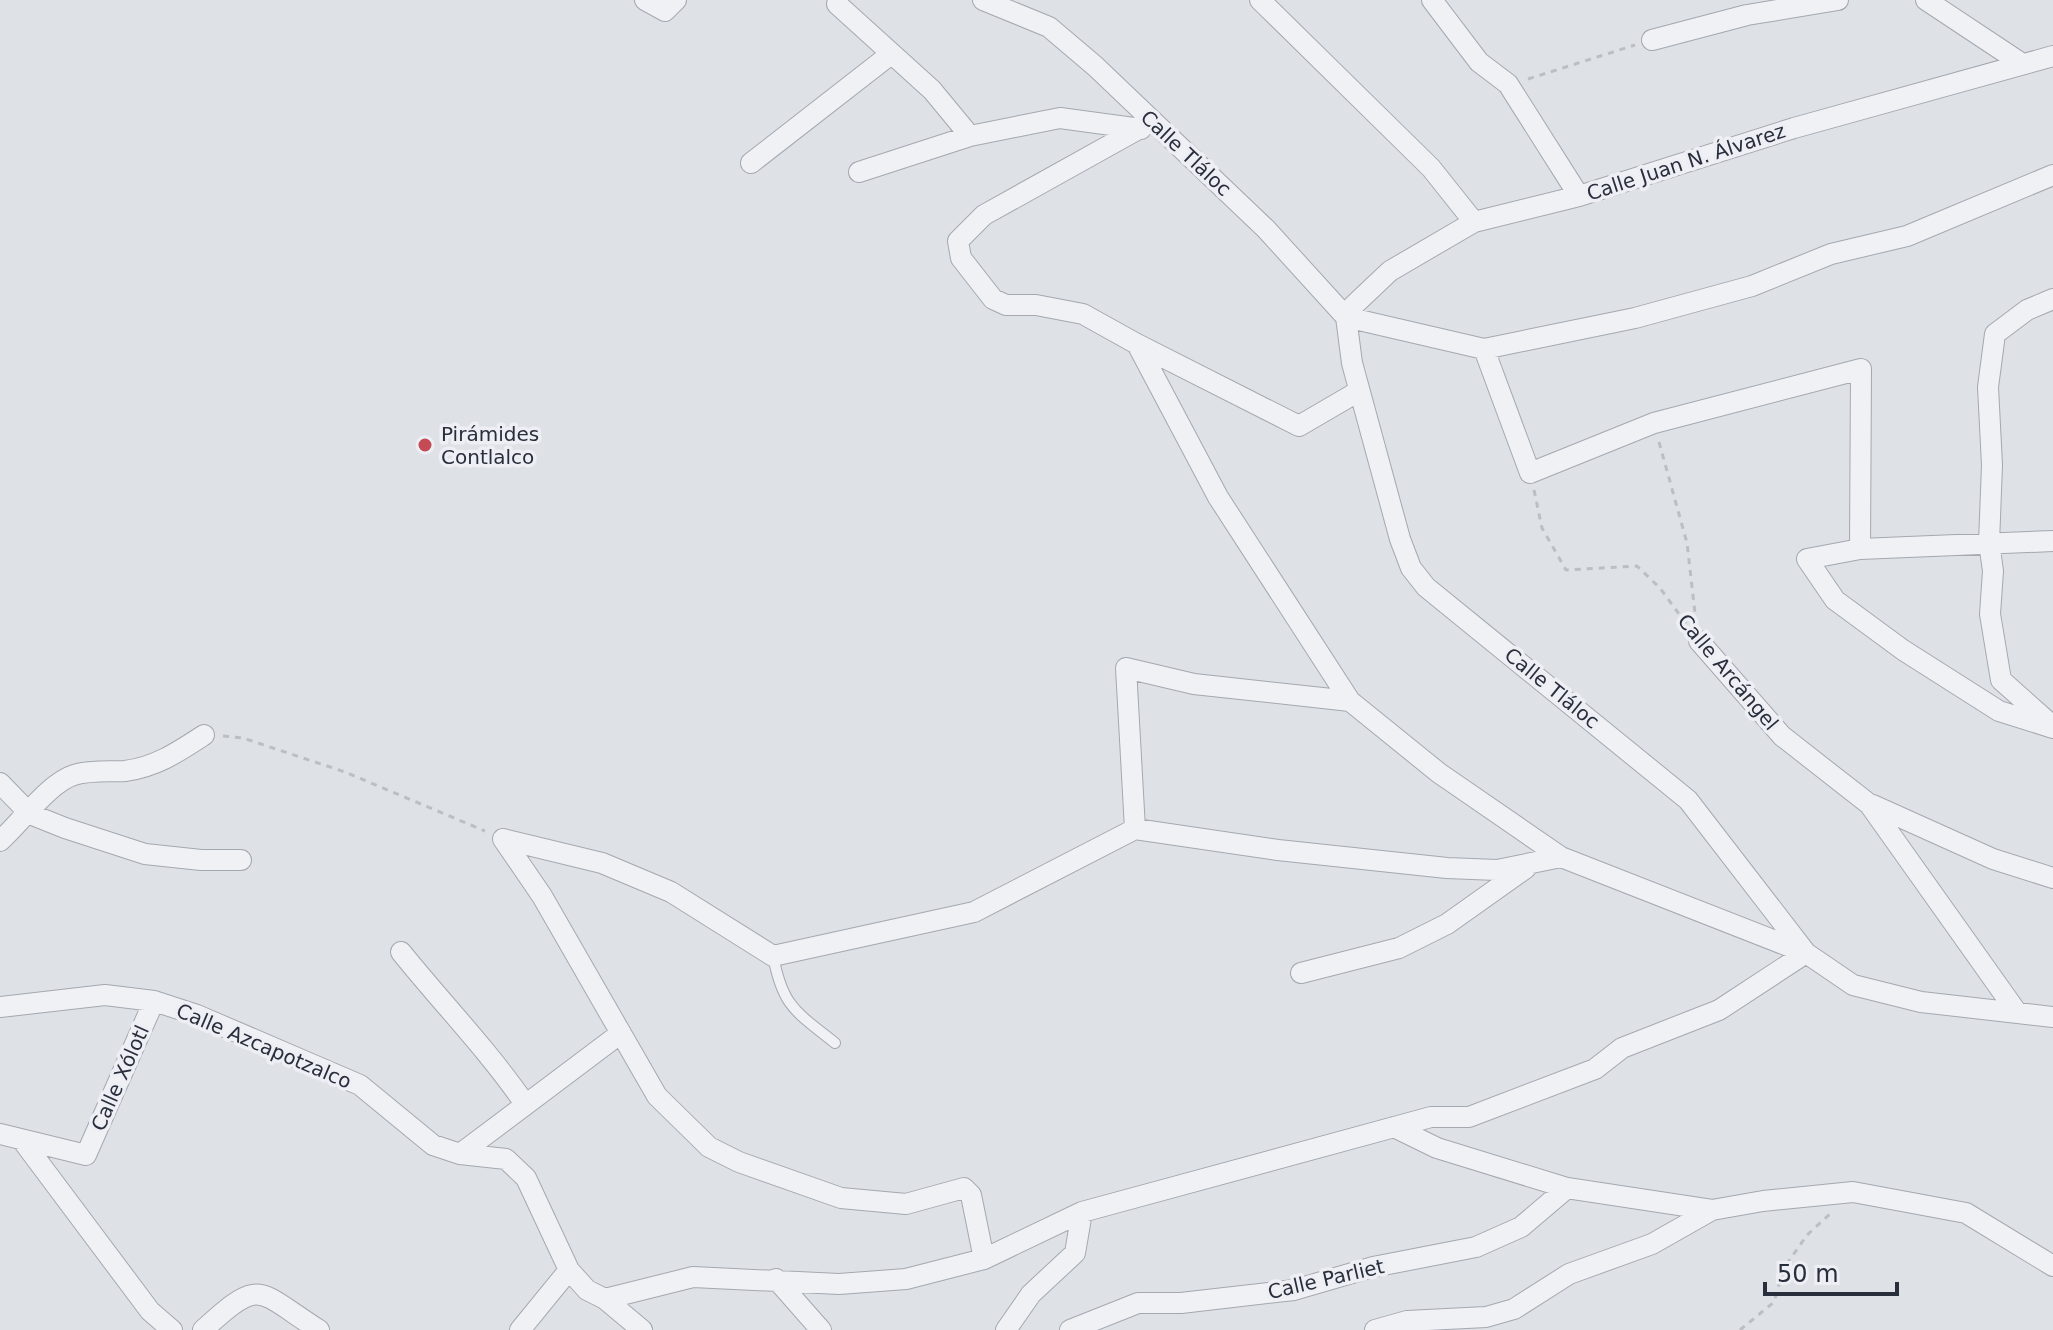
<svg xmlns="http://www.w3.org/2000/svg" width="2053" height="1330" viewBox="0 0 2053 1330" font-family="'DejaVu Sans',sans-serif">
  <rect width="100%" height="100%" fill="#dee1e6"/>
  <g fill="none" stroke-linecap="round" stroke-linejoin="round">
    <g stroke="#a4a8b0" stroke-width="12">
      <path id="lane" d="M773 956C783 1007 795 1011 835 1043"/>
    </g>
    <g stroke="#a4a8b0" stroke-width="22">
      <path id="street" d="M645 0 665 11 676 0
        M983 0 1049 27 1095 66 1266 229 1346 317 1352 363 1400 539 1411 568 1426 587 1688 800 1806 953
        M1260 0 1431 168 1474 222
        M1432 0 1479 62 1508 84 1579 196
        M1926 0 2021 63
        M837 4 932 90 970 136
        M1652 40 1747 15 1838 0
        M2053 56 1794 128 1579 196 1474 222 1390 271 1353 306 1346 317 1484 349 1635 318 1752 286 1831 254 1907 236 2053 175
        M1153 121 984 215 958 241 961 258 993 299 1006 305H1036L1083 314 1137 344 1218 497 1350 701
        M751 163 891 54
        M859 172 970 136 1060 118 1141 129
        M1137 344 1299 426 1359 391
        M1484 349 1530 473 1654 423 1861 369 1860 549
        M2053 541 1860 549 1807 559 1835 600 1903 650 1999 711 2053 728
        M1699 641 1782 736 1869 804 2016 1011
        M2047 721 2001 680 1990 614 1993 571 1989 543 1992 465 1988 387 1995 334 2027 310 2053 299
        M0 783 30 814 65 828 145 854 201 860H241
        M1873 805 1993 859 2053 878
        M1135 829 1126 668 1194 684 1350 701 1439 773 1561 857 1806 953 1853 985 1921 1002 2053 1017
        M503 839 602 863 671 892 773 956 974 912 1135 829 1278 850 1447 868 1497 870 1561 857
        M503 839 542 896 657 1096 709 1147 739 1162 841 1198 906 1204 964 1188 971 1195 984 1259
        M0 841C21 822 50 782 74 775 90 770 109 772 125 771 156 767 178 752 204 735
        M401 952C442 1003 488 1050 525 1104
        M1301 973 1399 948 1447 924 1526 868
        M0 1007 105 995 154 1001 197 1015 360 1085 433 1145 460 1154 506 1159 526 1178 569 1270 587 1290 605 1299 642 1330
        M1394 1127 1437 1148 1567 1188 1712 1210 1763 1201 1853 1192 1966 1213 2053 1266
        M0 1134 86 1155 154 1001
        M22 1140 150 1311 172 1330
        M460 1154 621 1033
        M776 1279 821 1330
        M605 1299 693 1277 839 1284 906 1279 984 1259 1082 1212 1431 1117H1469L1595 1069 1622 1048 1719 1010 1806 953
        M203 1330C262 1276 256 1290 319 1330
        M520 1330 569 1270
        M1006 1330 1031 1294 1075 1253 1082 1212
        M1070 1330 1138 1303H1181L1294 1290 1373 1267 1476 1247 1521 1227 1567 1188
        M1375 1330 1407 1321 1486 1317 1514 1309 1569 1274 1652 1244 1712 1210"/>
    </g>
    <path stroke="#bcbec5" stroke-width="3" stroke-dasharray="6 6" stroke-linecap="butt" d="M1528 79 1635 45
      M1659 442 1687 543 1696 622
      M1534 490 1542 528 1566 570 1637 566 1660 588 1687 625
      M223 736 243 738 345 772 485 831
      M1740 1330 1774 1302 1784 1268 1807 1235 1831 1213"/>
    <use href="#lane" stroke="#f0f1f5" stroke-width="10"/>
    <use href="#street" stroke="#f0f1f5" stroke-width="20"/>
  </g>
  <circle fill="#c44a55" stroke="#edeff4" stroke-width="3" cx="425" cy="445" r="8"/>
  <g text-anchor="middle" stroke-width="7" stroke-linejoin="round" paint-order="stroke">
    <g font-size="20" fill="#282e3c" stroke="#edeff4">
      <text transform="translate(1186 153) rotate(43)" y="7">Calle Tláloc</text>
      <text transform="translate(1686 162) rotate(-18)" y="7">Calle Juan N. Álvarez</text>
      <text transform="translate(1728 672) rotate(50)" y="7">Calle Arcángel</text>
      <text transform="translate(1552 688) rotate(39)" y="7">Calle Tláloc</text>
      <text transform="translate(264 1046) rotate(23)" y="7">Calle Azcapotzalco</text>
      <text transform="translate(120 1078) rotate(-66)" y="7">Calle Xólotl</text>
      <text transform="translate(1326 1279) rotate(-13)" y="7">Calle Parliet</text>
    </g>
    <g font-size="20" fill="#282e3c" stroke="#edeff4" text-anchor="start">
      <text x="441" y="441">Pirámides<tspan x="441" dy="23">Contlalco</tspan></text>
    </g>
  </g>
  <path d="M1765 1282v12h132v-12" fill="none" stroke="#282e3c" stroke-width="4"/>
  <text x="1777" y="1282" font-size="24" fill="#282e3c" stroke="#edeff4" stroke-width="6" paint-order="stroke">50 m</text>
</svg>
